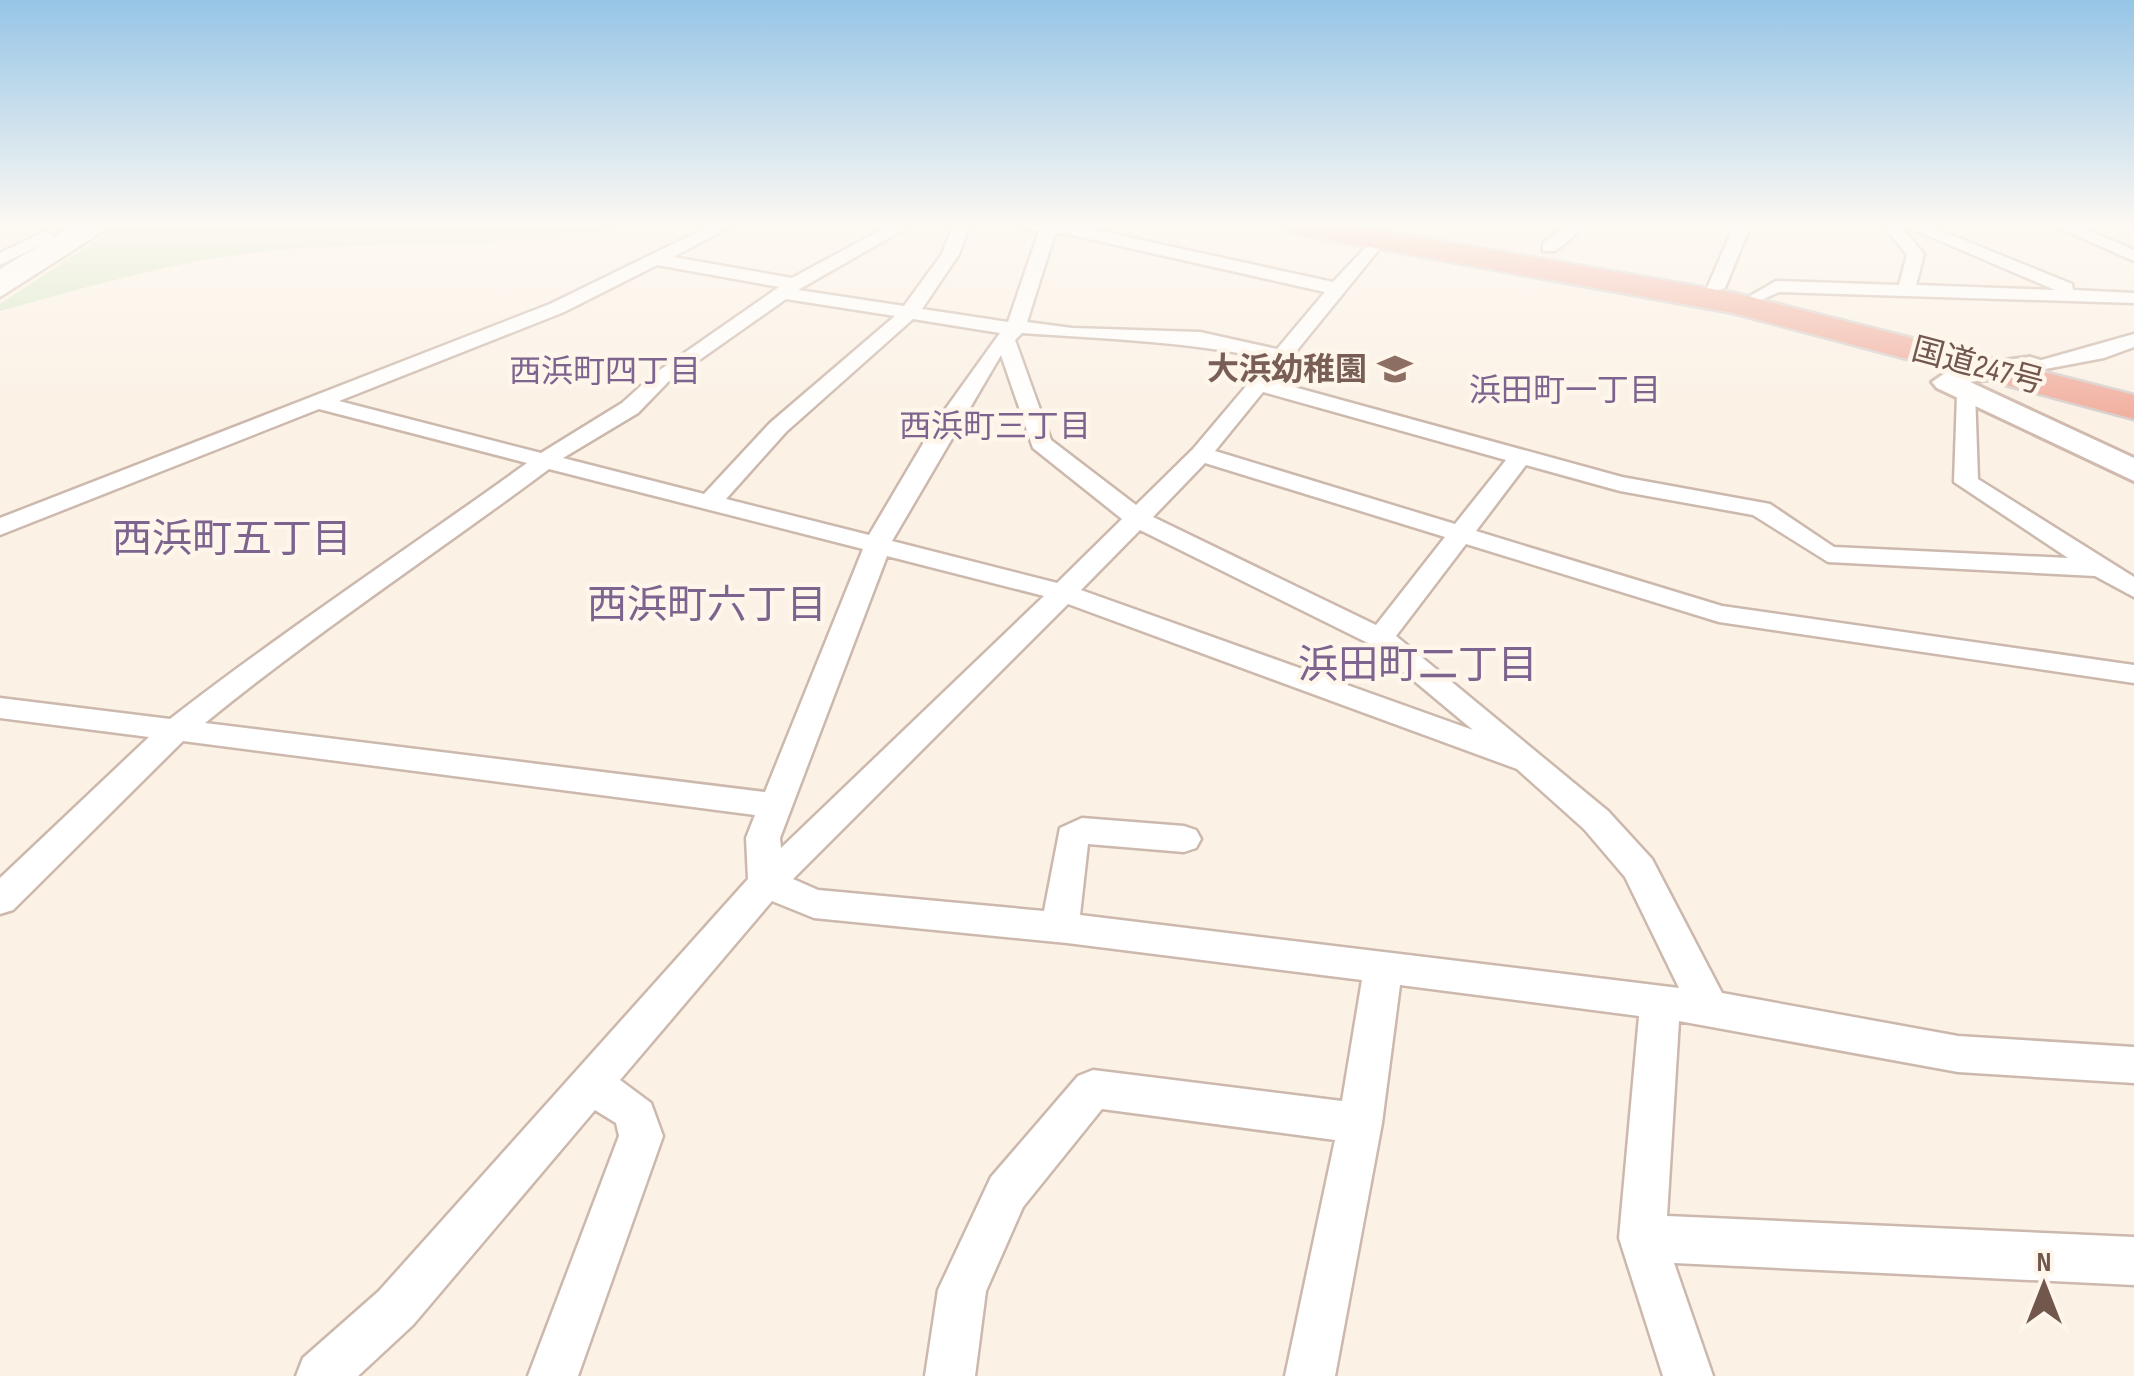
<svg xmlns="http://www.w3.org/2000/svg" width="2134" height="1376" viewBox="0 0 2134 1376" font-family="'Sofia Sans Condensed','Noto Sans JP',sans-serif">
  <rect width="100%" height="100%" fill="#fbf1e5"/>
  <path fill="#d5e7c4" d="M121 224H647C529 248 410 241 290 249 191 256 95 285 0 311V304Z"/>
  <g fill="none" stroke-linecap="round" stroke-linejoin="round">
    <g stroke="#ccb8ac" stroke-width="5">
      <path id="street" d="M94 224H114L0 297V284Z
        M714 224H735L673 257 792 278 892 224H913L798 290 904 306 942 254 954 224H970L959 254 922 309 1008 322 1039 231 1002 224H1068L1333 282 1379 233 1385 234V242L1272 381 1622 477 1770 504 1834 547 2068 558 1954 482 1957 395 1961 391H1975L1978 479 2134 577V597L2095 576 1828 562 1753 515 1620 491 1526 465 1476 531 1722 606 2134 665V683L1719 622 1466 544 1396 636 1608 811 1652 859 1722 993 1958 1036 2134 1047V1083L1958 1072 1679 1021 1667 1216 2134 1237V1285L1674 1263 1713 1376H1663L1619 1238 1639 1016 1400 985 1382 1123 1335 1376H1285L1335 1140 1102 1109 1023 1207 986 1291 975 1376H925L938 1290 991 1177 1078 1076 1093 1070 1342 1101 1362 980 1067 943 814 918 772 901 620 1080 651 1103 663 1136 578 1376H528L619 1136 616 1123 595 1110 413 1325 358 1376H296L303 1358 379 1291 748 879 746 838 755 815 183 741 13 910 0 914V878L149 737 0 718V698L170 719C286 629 408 549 527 463L319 409 0 535V518L550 304ZM1055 233 1067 234 1325 292 1277 349 1200 332 1072 328 1027 322ZM657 265 779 287 654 374 622 403 541 453 339 401 564 312ZM786 299 895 316 770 423 704 494 563 458 638 413 668 382ZM913 319 1000 333 934 425 869 535 726 499 786 432ZM1022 333C1104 339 1188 341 1269 359L1193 449 1136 505 1051 440 1015 340ZM1001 355 1033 448 1122 519 1057 583 892 541ZM1263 392 1506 460 1455 524 1215 451ZM1205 463 1445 537 1376 625 1153 517ZM549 469 863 549 765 792 205 723C315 633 435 554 549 469ZM1140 530 1370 644 1473 730 1081 590ZM887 556 1044 596 781 848 780 838ZM1068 604 1517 769 1584 829 1625 877 1679 988 1080 915 1088 844 1184 852 1196 848 1201 839 1196 830 1184 826 1082 818 1060 828 1044 911 818 890 793 879Z
        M1570 224H1589L1555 251H1543V243Z
        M1735 224H1751L1725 288 1710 292 1707 288Z
        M1882 224H1899L1924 254 1916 285 2055 290 1901 224H1924L2072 284 2073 290 2134 293V303L1779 292 1759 301 1750 296 1776 281 1899 285 1907 255Z
        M2050 224H2073L2134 250V261Z
        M2124 224H2134V229L2126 227Z
        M46 231 54 236 52 239 0 265V253Z
        M2134 334V347L2104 358 2030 372 2020 366Z"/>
    </g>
    <g stroke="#d0baad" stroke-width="6">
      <path id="secondary" d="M76 224H104L0 288V269Z
        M2030 357 2040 360 2044 366 2040 372 1970 382 2134 458V481L1937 388 1932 382 1954 367Z"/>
    </g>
    <g stroke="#d8d0cd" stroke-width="5">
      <path id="highway" d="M1277 224H1344L1735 293 2134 395V419L1733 313 1292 233Z"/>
    </g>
    <use href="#street" fill="#fff" fill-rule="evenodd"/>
    <use href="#secondary" fill="#fff" fill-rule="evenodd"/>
    <use href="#highway" fill="#f1b0a0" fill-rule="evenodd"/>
  </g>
  <linearGradient id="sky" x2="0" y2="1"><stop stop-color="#96c5e6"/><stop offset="0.54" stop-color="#fdf9f3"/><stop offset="1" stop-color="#fdf9f3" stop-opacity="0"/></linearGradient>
  <rect width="2134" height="417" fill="url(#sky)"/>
  <defs>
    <g id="school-bare" transform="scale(2.7)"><path d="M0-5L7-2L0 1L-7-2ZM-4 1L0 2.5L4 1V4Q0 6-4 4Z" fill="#8d6e63" stroke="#fef5eb" stroke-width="2.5" paint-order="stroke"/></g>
  </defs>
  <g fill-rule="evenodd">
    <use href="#school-bare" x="1395" y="369"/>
  </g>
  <g text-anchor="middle" stroke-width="9" stroke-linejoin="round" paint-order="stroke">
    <g font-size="32" fill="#72574c" stroke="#fef5eb">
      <text transform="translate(1978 365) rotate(15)" y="11">国道247号</text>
    </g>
    <g font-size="32" font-weight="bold" fill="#785e54" stroke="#fef5eb" text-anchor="end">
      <text x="1367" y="380">大浜幼稚園</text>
    </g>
    <g font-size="32" fill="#7d648e" stroke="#fef5eb">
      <text x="605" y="382">西浜町四丁目</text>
      <text x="1565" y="401">浜田町一丁目</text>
      <text x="995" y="437">西浜町三丁目</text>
    </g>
    <g font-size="40" fill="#7d648e" stroke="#fef5eb">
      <text x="232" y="552">西浜町五丁目</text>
      <text x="707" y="618">西浜町六丁目</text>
      <text x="1418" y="678">浜田町二丁目</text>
    </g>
  </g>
  <g transform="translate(2044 1286)" stroke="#fef5eb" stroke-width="8" paint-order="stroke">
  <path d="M0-8L18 38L0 25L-18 38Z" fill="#72574c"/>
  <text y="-15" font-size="28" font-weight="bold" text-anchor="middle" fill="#72574c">N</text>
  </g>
</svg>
